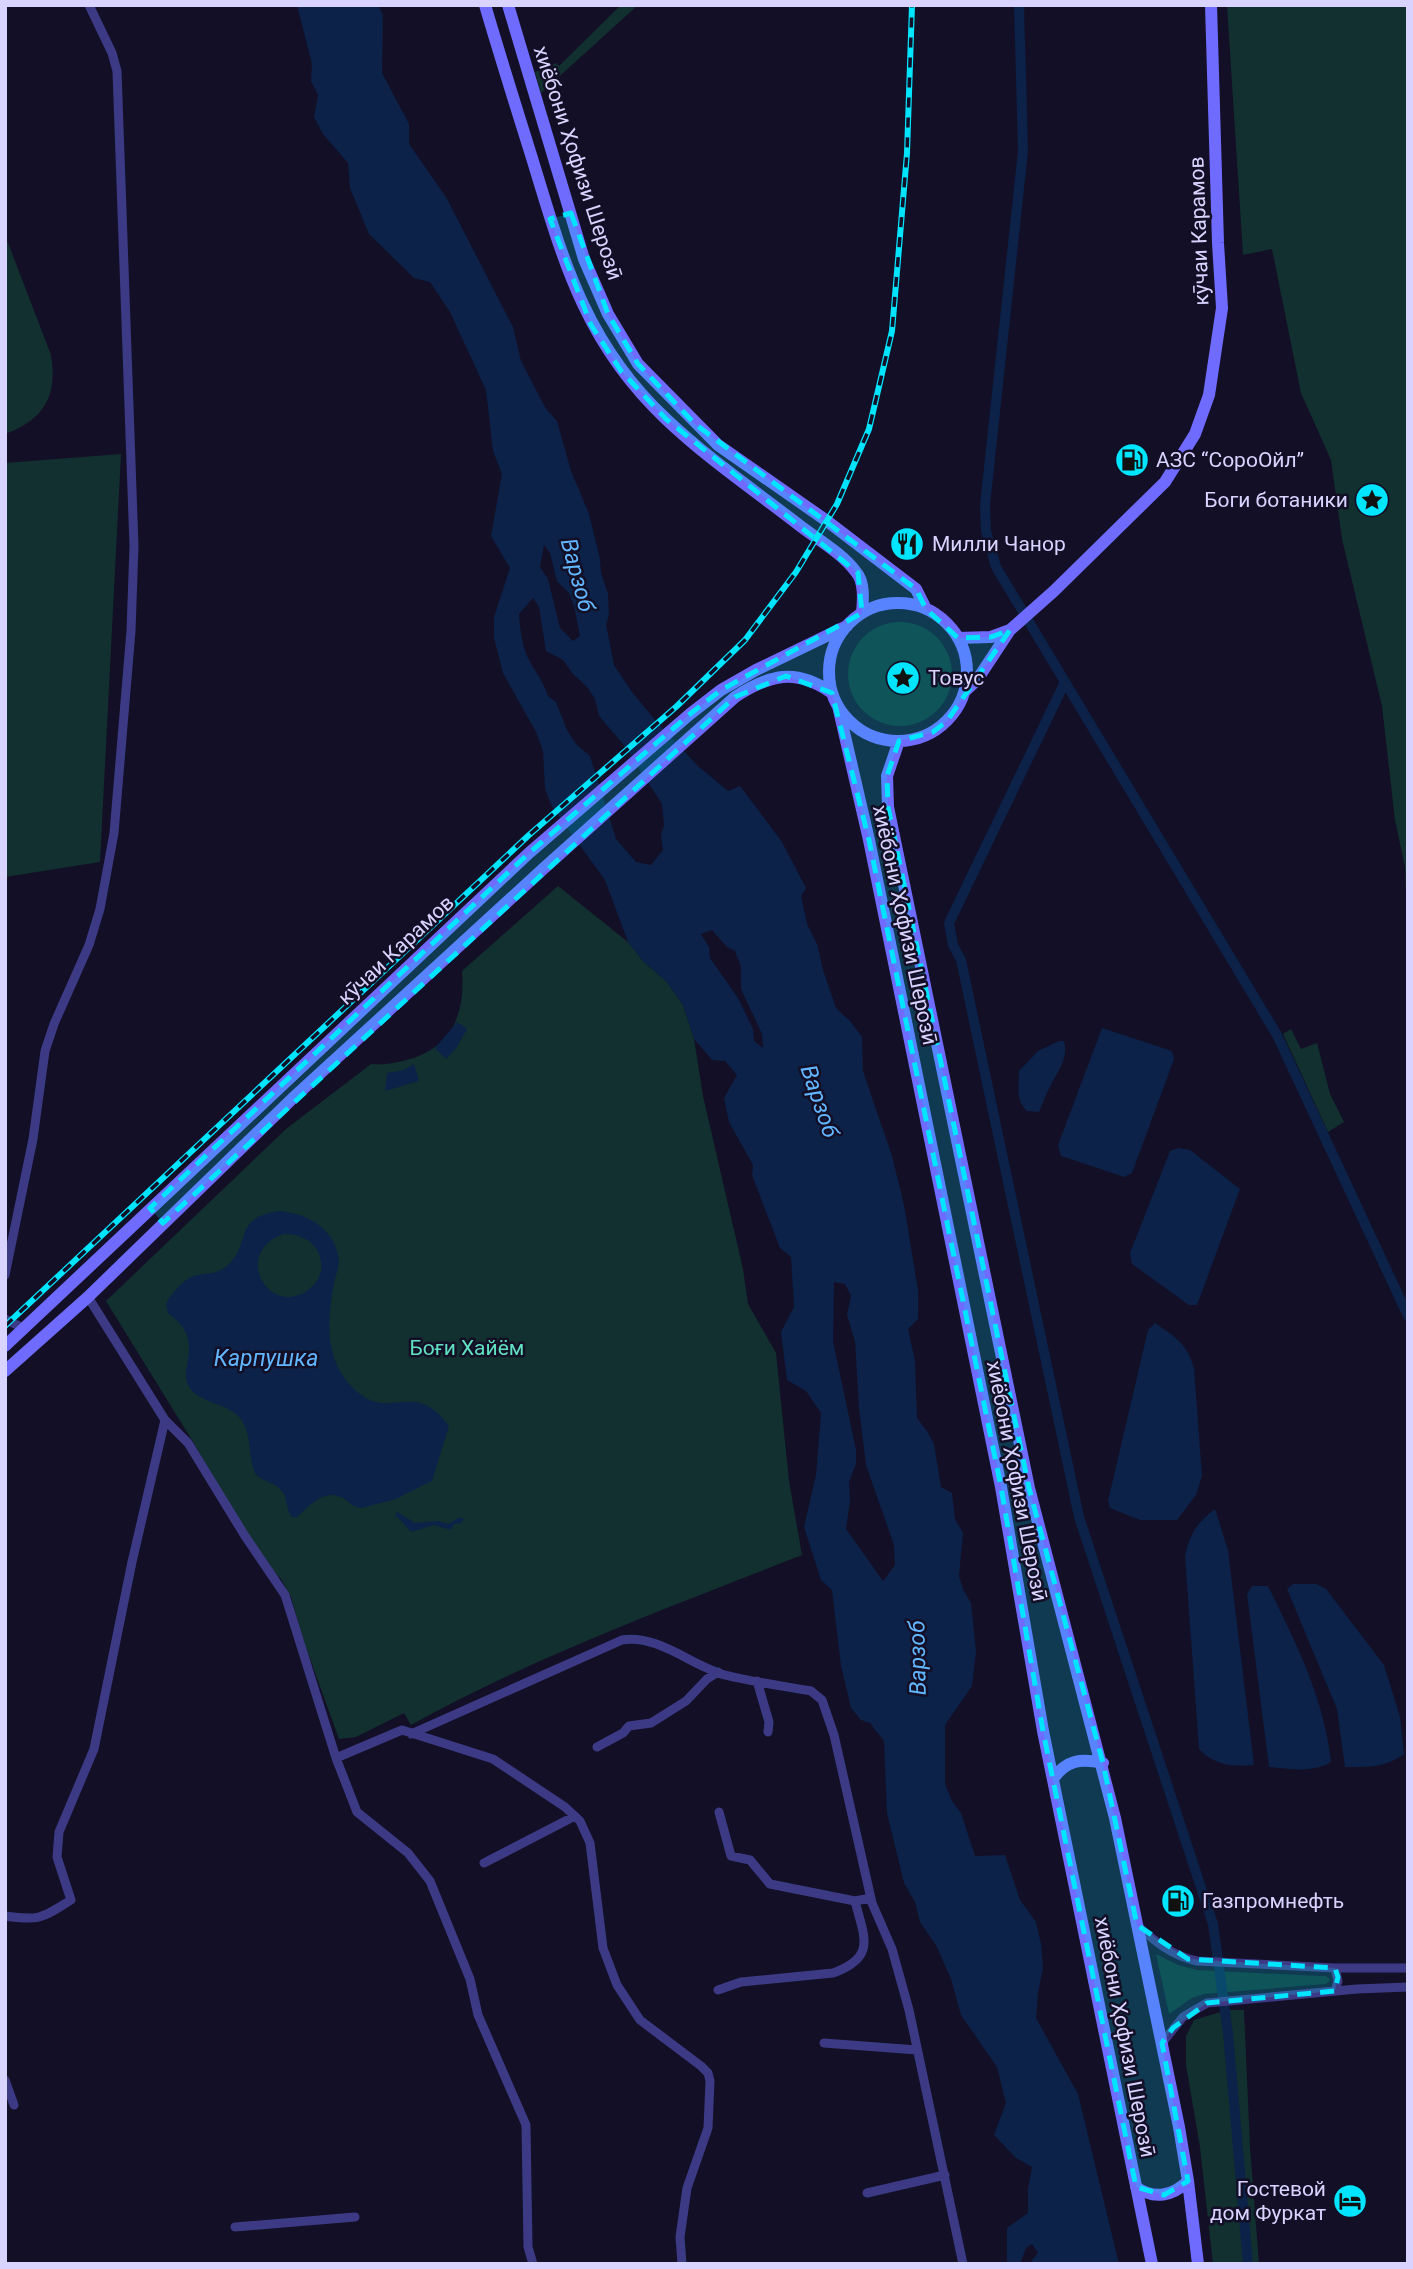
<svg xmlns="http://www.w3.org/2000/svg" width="1413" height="2269" viewBox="0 0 1413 2269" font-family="Roboto,sans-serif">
  <rect width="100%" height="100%" fill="#130f26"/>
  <path fill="#12302f" d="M621 5H638L541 93 535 72 556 63 559 66Z
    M1227 5H1408V941L1405 867 1395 820 1382 706 1342 539 1331 460 1301 393 1272 249 1243 255Z
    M5 235 51 355C58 396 44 420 5 434Z
    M121 454 100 862 5 877V463Z
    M848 674a52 52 0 1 1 104 0a52 52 0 1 1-104 0Z
    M558 886 628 942 643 961 667 982 683 1005 694 1039 703 1096 743 1269 748 1304 776 1353 789 1481 802 1555C670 1607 535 1656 411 1725L404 1713 356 1737 339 1739 304 1642 291 1597 281 1579 262 1560 190 1437 106 1301 286 1129 371 1064C380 1065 389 1064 398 1062 447 1053 466 1020 462 971Z
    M1291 1029 1301 1049 1317 1043 1330 1094 1344 1122 1328 1132 1283 1034Z
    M1156 1954 1178 1965 1197 1970 1321 1976H1326L1330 1980 1326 1984 1204 1994 1192 1998 1169 2014Z
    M1227 2010H1244L1250 2147 1259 2264H1213L1200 2147 1186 2065V2036L1194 2020Z"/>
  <path fill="#0c2248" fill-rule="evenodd" d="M378 5 383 15 382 73 409 124V144L446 197 513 327 521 361 546 409 557 421 571 471 589 514 600 559 601 573 608 594 609 615 606 624 614 665 632 692 655 720 698 766 728 791 740 786 782 842 806 888 801 896 807 924 817 944 823 970 836 1008 850 1021 862 1037 863 1071 892 1156 904 1205 918 1290V1319L908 1329 915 1361 917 1418 927 1431 934 1444 941 1487 952 1493 955 1519 963 1533 959 1576 963 1589 971 1603 976 1651 972 1686 945 1725V1784L952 1801 961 1813 975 1856 1005 1855 1020 1900 1036 1922 1041 1944 1043 1968 1038 1993 1036 2018 1078 2094 1119 2264H1033L1032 2260 1038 2253 1032 2244 1026 2248 1020 2264H1007V2228L1028 2213V2189L1032 2167 1016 2158 994 2135 1006 2103 997 2067 961 2015 951 1979 936 1945 920 1922 915 1902 904 1883 887 1813 884 1741 870 1723 861 1720 851 1708 841 1666 832 1590 821 1580 804 1527 816 1475 821 1413 806 1391 787 1380 781 1332 794 1307 791 1257 780 1248 752 1175 753 1165 729 1122 724 1098 737 1075 725 1061 712 1060 694 1039 683 1005 667 982 643 961 628 942 605 880 552 807 545 789 543 751 536 732 503 673 494 638V617L510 568 491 536 502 474 493 451 486 390 450 312 430 282 414 278 369 234 350 188 348 163 323 134 314 117 318 95 311 81 312 64 297 5ZM544 545 550 553 557 581 569 593 574 606 580 636 573 641 560 628 548 579 540 567ZM533 598 539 607 546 651 563 660 573 674 588 688 595 699 599 716 623 744 662 804 664 825 661 834 663 850 651 865 636 862 616 839 590 756 576 744 567 730 556 702 548 696C542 679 537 675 529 660 522 647 520 629 519 614ZM712 930 727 947 735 951 741 967V989L762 1034 763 1048 754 1041 753 1029 738 998 710 958 709 947 701 934ZM834 1282 845 1284 851 1296 847 1315 855 1341 859 1408 866 1465 894 1545 895 1565 883 1581 846 1529 850 1501 849 1482 856 1464V1450L833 1341Z
    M457 1022 467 1029 457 1047 446 1059 435 1048Z
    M1102 1028 1172 1051 1174 1059 1132 1173 1124 1177 1061 1156 1058 1145Z
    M1059 1041H1064C1069 1058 1058 1070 1051 1085 1046 1093 1043 1103 1039 1112L1027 1111C1015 1100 1019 1085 1019 1071L1038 1051Z
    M414 1064 419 1081 385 1091 387 1073 404 1070Z
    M1178 1148 1190 1150 1240 1189 1197 1305H1189L1132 1264 1130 1253 1170 1151Z
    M279 1211C308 1213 337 1230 339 1262 339 1269 335 1276 334 1283 329 1312 325 1340 338 1367 346 1384 364 1402 382 1403 395 1404 408 1400 420 1403 433 1406 442 1417 449 1426L432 1481 396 1499 361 1508C352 1507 349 1501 341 1497 324 1489 309 1506 297 1517H292C285 1509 288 1497 281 1490 275 1483 263 1481 256 1475 247 1457 253 1434 240 1418 226 1401 194 1404 187 1382 185 1376 186 1371 187 1365 192 1340 188 1328 168 1313L166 1304C171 1294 185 1277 197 1275 208 1273 217 1274 227 1266 252 1243 232 1218 279 1211ZM284 1234C306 1234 324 1247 321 1271 319 1280 312 1288 305 1292 266 1315 233 1251 284 1234Z
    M1155 1323C1175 1337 1187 1343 1194 1368L1202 1476 1196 1495 1177 1520H1140L1110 1508 1108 1501 1148 1330Z
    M1215 1509 1228 1550 1254 1765C1233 1767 1215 1766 1199 1749L1185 1556C1190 1533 1197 1523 1215 1509Z
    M397 1512 415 1523 439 1521 448 1524 459 1518H464L461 1523 454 1524 451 1530 434 1525 411 1532 395 1514Z
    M1293 1584H1316L1326 1589 1384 1665 1400 1717 1404 1754C1385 1768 1368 1767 1345 1767L1337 1709 1287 1589Z
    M1252 1586H1268C1296 1643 1324 1698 1331 1762 1314 1773 1289 1769 1269 1767L1247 1594Z"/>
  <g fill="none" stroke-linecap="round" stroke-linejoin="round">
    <path stroke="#0c2248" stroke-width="10" d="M1019 5 1023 151 985 505 986 531 996 567 1277 1035 1408 1316
      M1065 682 949 923 953 945 961 960 1079 1517 1213 1924 1228 2033 1248 2264"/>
    <path stroke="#3d3a85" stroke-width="9" d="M5 1275 33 1139 45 1051 54 1024 89 945 100 909 114 833 131 631 134 546 117 71 112 53 89 5
      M88 1297 165 1420 188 1443 245 1536 285 1595 336 1758 357 1812 408 1853 430 1881 470 1979 478 2015 526 2125 528 2247 533 2264
      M5 1319 23 1328
      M757 1681 769 1722 768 1732
      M411 1734 622 1640C658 1634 692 1666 725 1675 753 1682 783 1686 811 1691L822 1700 834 1735 872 1903 892 1949 909 2010 963 2264
      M597 1747 623 1733 629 1726 651 1723 686 1701 707 1679 718 1672
      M336 1758 402 1730 493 1759 565 1807 580 1821 590 1843 603 1948 617 1985 640 2020 701 2066 708 2073 710 2081 708 2128 687 2188 680 2237 682 2264
      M719 1812 731 1856 750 1860 770 1884 855 1901 871 1898
      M484 1863 575 1816
      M5 1916C40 1921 42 1918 71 1900L57 1857 59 1832 94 1749 132 1562 165 1420
      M1137 1925C1155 1942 1173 1956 1197 1961L1335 1968H1408
      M1335 1968 1338 1981 1335 1991
      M718 1990 741 1982 833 1973C877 1957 864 1937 855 1901
      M824 2043 917 2050
      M1162 2043 1183 2017 1207 2003 1357 1989 1408 1987
      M5 2080 14 2105
      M867 2193 945 2175
      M235 2227 355 2217"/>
    <path stroke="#6f6bff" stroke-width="12" d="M485 5C500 56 516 107 532 158 563 260 585 343 666 419 707 458 754 490 799 525 817 539 842 553 856 572 865 582 863 601 862 613
      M508 5 584 259 608 314 638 364 718 445 827 521 916 589 926 609
      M829 672a69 69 0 1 1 138 0a69 69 0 1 1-138 0Z
      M958 638 991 637 1010 630
      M965 691 977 680 1010 630 1054 591 1165 482 1195 434 1209 395 1222 308 1218 243 1211 5
      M838 706 869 840 1001 1487 1043 1731 1152 2264
      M899 741 887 776 888 807 1029 1488 1115 1818 1179 2127 1188 2181 1198 2264
      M5 1346 529 853 690 714 721 690 756 670 847 626
      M5 1371 88 1297 292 1099 543 869 735 697C770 674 796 668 832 693
      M1053 1779C1066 1760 1081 1758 1103 1763
      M1136 2187C1154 2200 1173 2196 1188 2181"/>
    <g stroke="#00e5ff" stroke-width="6">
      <path id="rail" d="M5 1326 529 835 677 706 745 640 796 572 837 504 869 429 892 331 907 153 912 5"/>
    </g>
    <use href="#rail" stroke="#130f26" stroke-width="3.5" stroke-dasharray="10" stroke-linecap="butt"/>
  </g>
  <path fill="#00e5ff" fill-opacity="0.2" stroke="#00e5ff" stroke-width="5" stroke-dasharray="14 9" stroke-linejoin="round" d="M571 213 608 314 638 364 695 424 916 589 926 609 958 638 991 637 1010 630 947 721 933 732 899 741 887 776 888 807 1029 1488 1103 1763 1137 1925 1188 1959 1335 1968 1338 1977 1335 1991 1207 2003 1173 2028 1162 2043 1188 2181 1164 2195 1136 2187 1043 1731 1001 1487 869 840 832 693 786 676 735 697 163 1223 150 1208 529 853 690 714 721 690 862 613 858 573 666 419 621 371 591 325 550 219Z"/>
  <defs>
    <g id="fuel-disc" transform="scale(1.75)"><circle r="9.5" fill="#00e5ff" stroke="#130f26"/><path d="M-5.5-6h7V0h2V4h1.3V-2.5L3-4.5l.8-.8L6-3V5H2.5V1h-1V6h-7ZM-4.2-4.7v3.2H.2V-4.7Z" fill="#111"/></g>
    <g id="sight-disc" transform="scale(1.75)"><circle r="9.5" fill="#00e5ff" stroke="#130f26"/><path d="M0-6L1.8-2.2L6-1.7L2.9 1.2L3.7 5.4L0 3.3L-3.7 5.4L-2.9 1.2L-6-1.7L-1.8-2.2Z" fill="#111"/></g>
    <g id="restaurant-disc" transform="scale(1.75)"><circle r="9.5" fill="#00e5ff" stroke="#130f26"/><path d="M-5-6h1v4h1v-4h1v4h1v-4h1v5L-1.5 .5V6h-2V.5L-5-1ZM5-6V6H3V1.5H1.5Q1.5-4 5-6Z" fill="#111"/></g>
    <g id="hotel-disc" transform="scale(1.75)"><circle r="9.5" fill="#00e5ff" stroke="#130f26"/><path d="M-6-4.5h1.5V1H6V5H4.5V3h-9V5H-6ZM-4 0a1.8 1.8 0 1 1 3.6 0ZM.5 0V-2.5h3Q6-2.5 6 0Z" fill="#111"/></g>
  </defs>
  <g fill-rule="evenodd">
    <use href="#fuel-disc" x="1132" y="460"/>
    <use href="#sight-disc" x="1372" y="500"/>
    <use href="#restaurant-disc" x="907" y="544"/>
    <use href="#sight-disc" x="903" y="678"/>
    <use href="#fuel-disc" x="1178" y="1901"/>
    <use href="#hotel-disc" x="1350" y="2201"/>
  </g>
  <g text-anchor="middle" stroke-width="5" stroke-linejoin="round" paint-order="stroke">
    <g font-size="21" fill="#d9d4ff" stroke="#130f26">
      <text transform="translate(578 163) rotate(72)" y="7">хиёбони Ҳофизи Шерозӣ</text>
      <text transform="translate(1199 231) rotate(-92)" y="7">кӯчаи Карамов</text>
      <text transform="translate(905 925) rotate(78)" y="7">хиёбони Ҳофизи Шерозӣ</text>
      <text transform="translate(396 950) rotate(-43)" y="7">кӯчаи Карамов</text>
      <text transform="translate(1017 1481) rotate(79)" y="7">хиёбони Ҳофизи Шерозӣ</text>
      <text transform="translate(1125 2037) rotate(79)" y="7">хиёбони Ҳофизи Шерозӣ</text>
    </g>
    <g font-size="21" fill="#d9d4ff" stroke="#130f26" text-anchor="start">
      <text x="1156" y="467">АЗС “СороОйл”</text>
      <text x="1348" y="507" text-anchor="end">Боги ботаники</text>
      <text x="932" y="551">Милли Чанор</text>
      <text x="928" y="685">Товус</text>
      <text x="1202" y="1908">Газпромнефть</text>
      <text x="1326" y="2196" text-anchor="end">Гостевой<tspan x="1326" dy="24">дом Фуркат</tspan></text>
    </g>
    <g font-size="21" fill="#5fe0c0" stroke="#130f26">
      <text x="467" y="1355">Боғи Хайём</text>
    </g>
    <g font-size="23" font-style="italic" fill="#62b6ff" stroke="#130f26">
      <text transform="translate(578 575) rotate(75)" y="8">Варзоб</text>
      <text transform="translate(820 1101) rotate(71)" y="8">Варзоб</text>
      <text x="266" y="1366">Карпушка</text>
      <text transform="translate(917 1658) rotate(-91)" y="8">Варзоб</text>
    </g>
  </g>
  <rect width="1413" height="2269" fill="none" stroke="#d9d4ff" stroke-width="14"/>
</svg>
